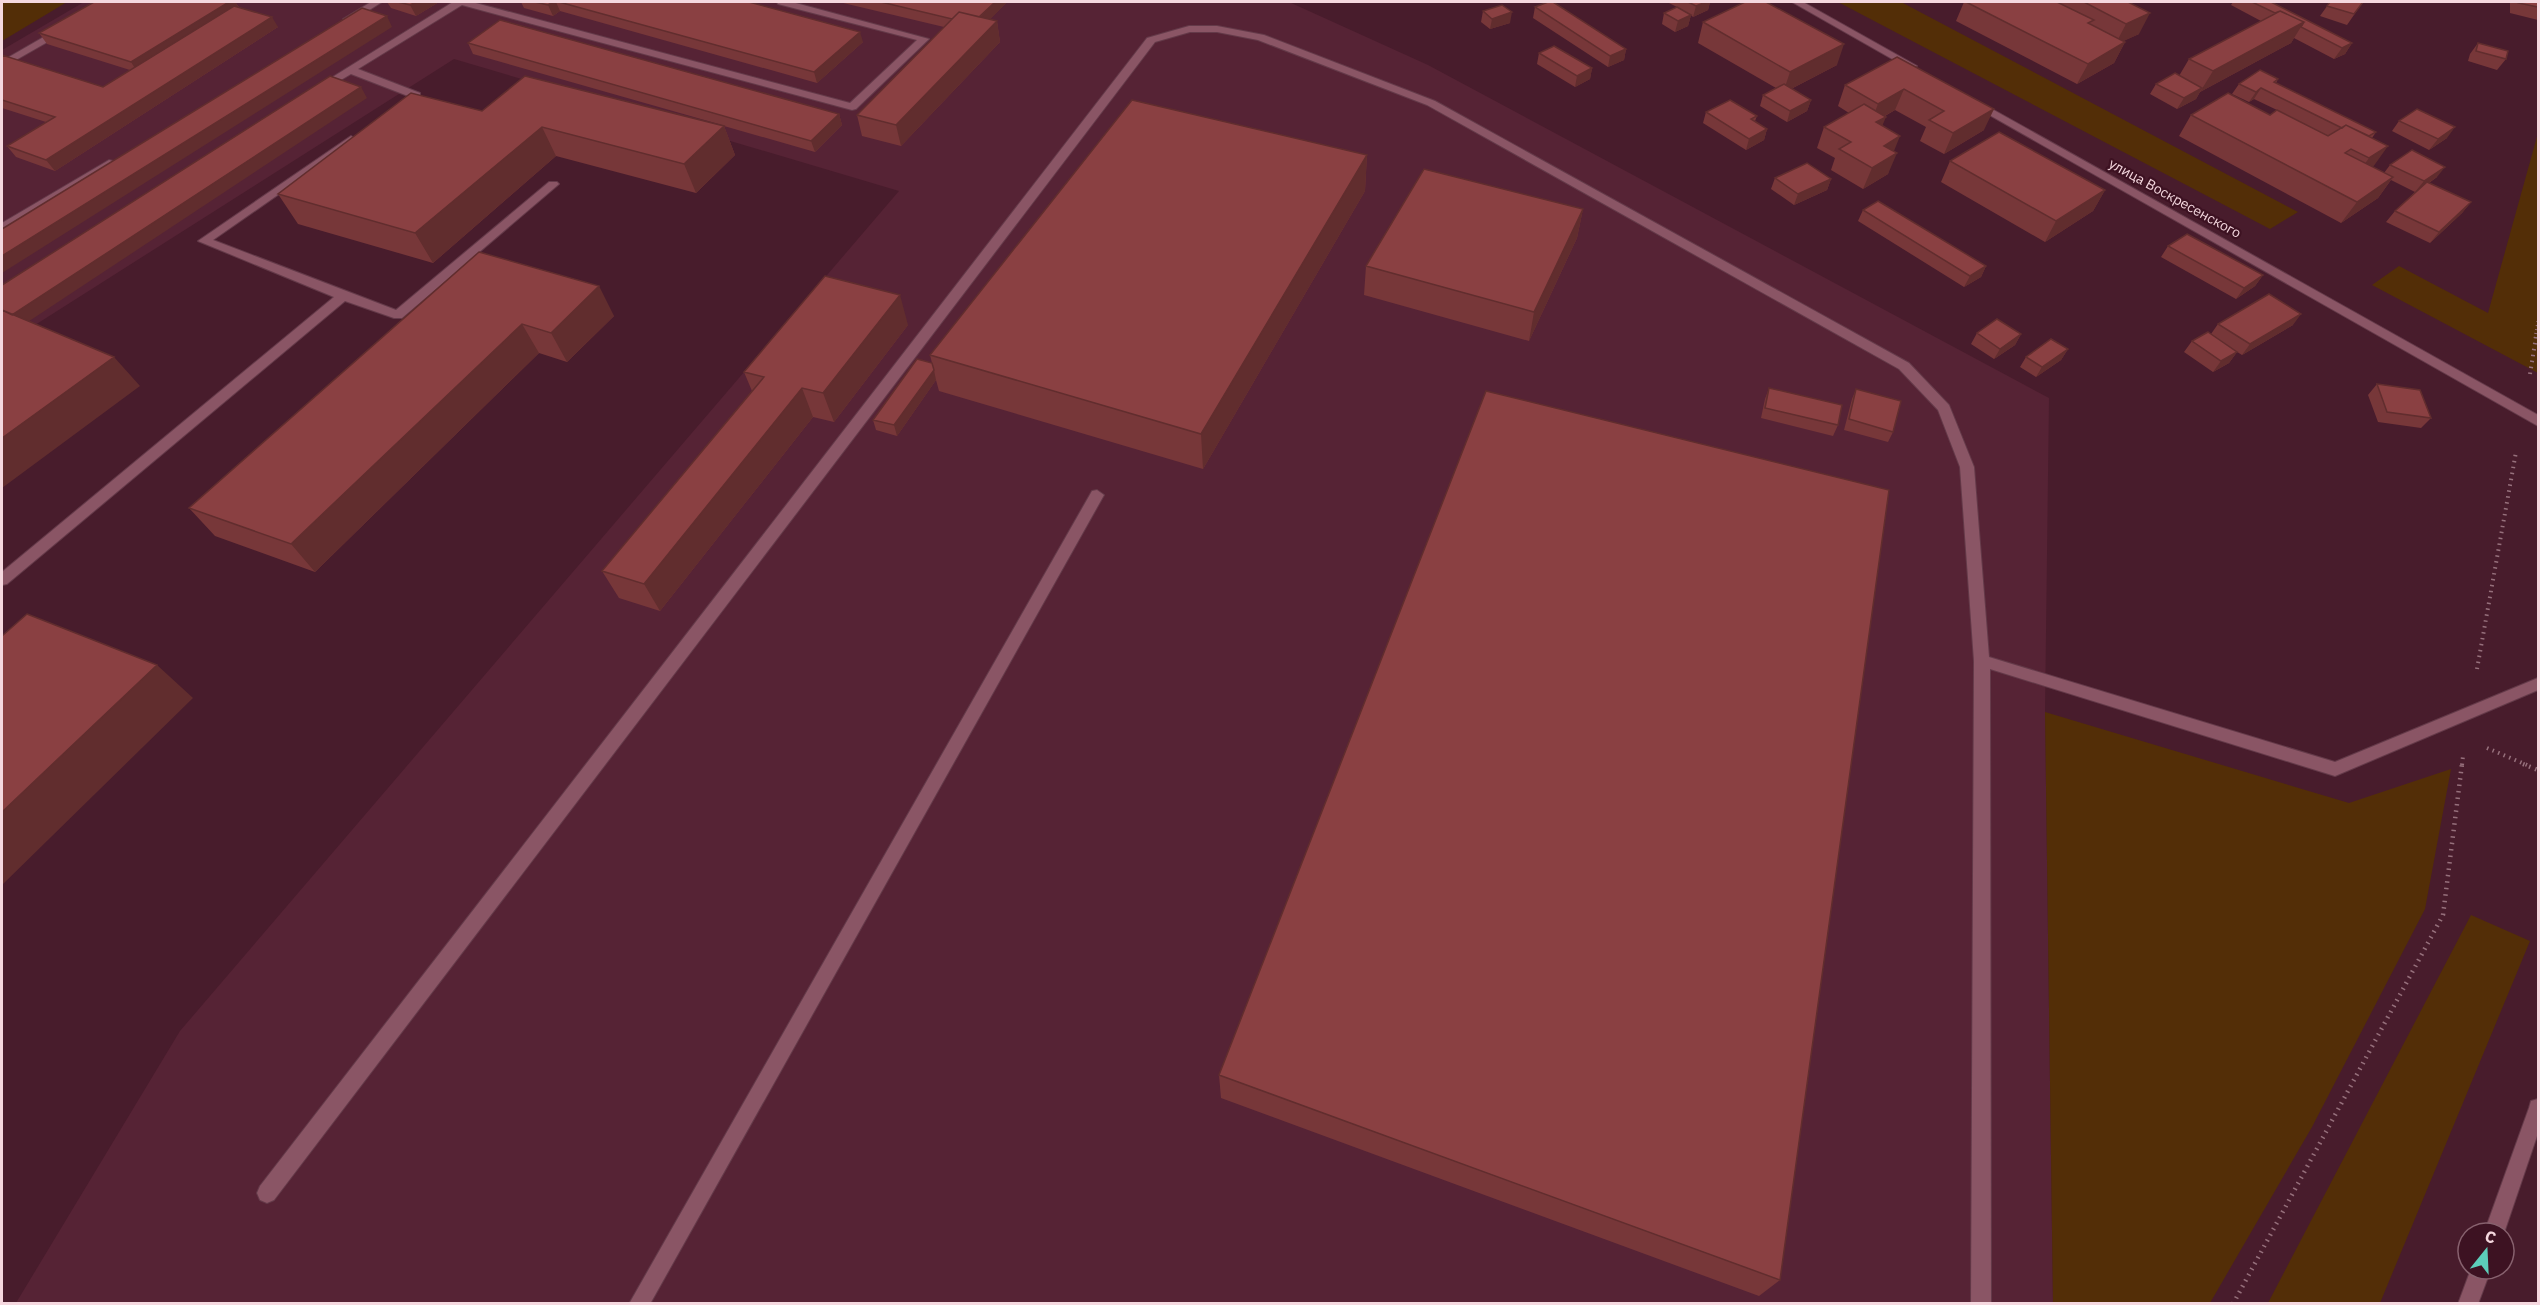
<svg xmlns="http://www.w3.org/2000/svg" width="2540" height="1305" viewBox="0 0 2540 1305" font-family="'IBM Plex Sans',sans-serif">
  <rect width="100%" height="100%" fill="#481c2c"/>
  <path fill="#562335" d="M84 2H1289L1428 65 2049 398 2045 712 2053 1303H16L180 1031 899 191 454 59 2 346V50Z"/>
  <path fill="#532e07" d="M2 2H67L2 41Z
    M1838 2H1901L2298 212 2270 229Z
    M2538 133V373L2372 285 2399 266 2488 313Z
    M2045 712 2349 803 2451 769 2425 909 2312 1127 2210 1303H2053Z
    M2471 915 2530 941 2380 1303H2268Z"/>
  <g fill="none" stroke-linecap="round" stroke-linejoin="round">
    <g stroke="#643a49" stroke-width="2">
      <path id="service" d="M371 2H382L352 21 343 19Z
        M453 2H472L850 103 917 40 778 4 777 2H792L929 39 856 109 852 110 462 5 358 69 420 93V97L407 106 398 104 408 96 351 74 324 90 315 88Z
        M1189 26H1217L1264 35 1435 101 1909 363 1949 405 1974 467 1989 657 2335 762 2538 678V690L2335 776 1990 669 1991 1304H1971L1974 661 1960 467 1938 410 1899 369 1427 105 1258 40 1217 32H1190L1155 42 274 1200 267 1203 260 1200 257 1193 260 1186 1147 38Z
        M61 27 65 28V32L2 68V61Z
        M351 136 356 139 355 141 213 240 396 310 549 182H557L559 184 402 318H394L345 301 7 584 2 585V572L334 297 198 241Z
        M109 160 113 161V165L2 232V223Z
        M1097 490 1104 495 650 1304H629L1092 491Z"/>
    </g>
    <g stroke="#643a49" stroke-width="2">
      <path id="minor" d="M1792 2H1803L1917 66 1908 68Z
        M1974 99 2538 415V426L1970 104V100Z"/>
    </g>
    <g stroke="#643a49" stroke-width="2">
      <path id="tertiary" d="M2538 1099V1133L2504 1233H2484L2529 1108 2531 1101Z
        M2471 1269H2491L2478 1304H2458Z"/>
    </g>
    <path stroke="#96707c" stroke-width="3" stroke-dasharray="1 3" stroke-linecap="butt" d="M2535 338 2538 321"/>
    <path stroke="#96707c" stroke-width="4" stroke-dasharray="1.5 4.5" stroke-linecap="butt" d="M2530 374 2536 337
      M2477 669 2516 452
      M2487 748 2527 765
      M2462 765 2463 756"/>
    <path stroke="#96707c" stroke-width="4.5" stroke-dasharray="1.5 5" stroke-linecap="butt" d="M2523 764 2538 770
      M2233 1304 2443 915 2462 764"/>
    <use href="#service" fill="#8a5565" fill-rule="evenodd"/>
    <use href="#minor" fill="#8a5565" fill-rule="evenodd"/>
    <use href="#tertiary" fill="#8a5565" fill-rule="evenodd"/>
  </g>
  <path fill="#773739" d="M94 2H235L239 7 278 27 55 171 16 157 7 146 46 122 2 108V55L103 87 130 70 47 44 39 33Z
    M387 2H439L416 16 391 8Z
    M521 2H749L863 42 817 83 560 11 553 16 524 8Z
    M839 2H1007L990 19 997 21 1000 42 901 146 862 136 857 115 944 27Z
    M1667 2H1710L1708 10 1693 17 1691 15 1688 26 1675 32 1662 24 1664 13 1677 7Z
    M1964 2H2128L2139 34 2123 41 2125 42 2114 63 2077 84 1956 21Z
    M2233 2H2271L2352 43 2345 54 2334 59 2294 38 2291 43 2200 92 2196 99 2177 109 2150 94 2156 84 2179 76 2189 59 2261 21 2231 5Z
    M2330 2H2363L2347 25 2320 16Z
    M2511 2H2538V20L2510 13V3Z
    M1535 7 1626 49 1624 60 1608 67 1533 18Z
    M1483 11 1510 23 1490 29 1481 22Z
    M1703 22 1837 65 1791 89 1811 100 1807 111 1787 122 1760 106 1763 95 1776 88 1698 43Z
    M468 43 839 114 842 125 815 152 724 126 735 155 696 193 556 156 433 263 298 224 278 194 482 111 722 125 473 54Z
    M2478 43 2506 59 2497 70 2468 61 2470 54Z
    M1539 53 1592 68 1590 79 1575 87 1537 64Z
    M1897 57 1984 130 1944 154 1920 141 1926 127 1895 110 1885 116 1882 126 1894 151 1888 174 1863 189 1831 170 1835 158 1817 148 1824 127 1849 113 1838 106 1845 85Z
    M2278 79 2276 83 2376 132 2372 138 2373 167 2384 173 2390 165 2437 177 2429 183 2471 202 2462 213 2430 243 2386 222 2395 211 2415 192 2391 180 2378 198 2341 223 2179 136 2191 115H2270L2277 110 2254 99 2249 102 2232 94 2239 84Z
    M1706 112 1757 116 1755 121 1767 129 1764 140 1746 150 1703 123Z
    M2399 121 2447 138 2429 150 2392 131Z
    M1367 155 1365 191 1203 469 939 391 936 380 897 436 876 430 873 420 932 363 930 355Z
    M1950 161 2105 190 2093 211 2045 242 1941 182Z
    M1775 178 1831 179 1827 190 1794 205 1771 189Z
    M1583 209 1577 238 1529 341 1364 295 1366 266Z
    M1863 210 1986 266 1981 277 1964 287 1858 221Z
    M2168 246 2263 275 2255 286 2236 299 2161 257Z
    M479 252 614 316 567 362 539 353 315 572 215 536 189 508Z
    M2218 324 2293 325 2242 355 2223 343 2237 352 2229 363 2213 372 2184 352 2192 341 2211 334Z
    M908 325 834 422 813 417 660 611 619 598 602 571 752 391 744 372Z
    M1977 333 2021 334 2015 345 1994 359 1971 344Z
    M2068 349 2061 360 2036 377 2020 367 2026 357Z
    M2377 384 2431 418 2421 428 2378 422 2368 395Z
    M1769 388 1838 425 1833 436 1761 418 1765 399Z
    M1856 389 1893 432 1888 442 1844 430 1852 399Z
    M1219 1075 1780 1280 1759 1296 1221 1098Z"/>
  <path fill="#612d2e" d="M229 2H235L240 9 138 73 131 62Z
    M416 2H439L416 16 410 5Z
    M553 2H556L560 11 553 16 548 5Z
    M995 2H1007L975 35 973 24Z
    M1706 2H1710L1708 10 1693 17 1696 6Z
    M1512 12 1510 23 1490 29 1492 19Z
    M2150 13 2139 34 2115 45 2126 24Z
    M1691 15 1688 26 1675 32 1678 21Z
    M387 16 392 27 2 273V256Z
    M272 17 278 27 55 171 46 160Z
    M997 21 1000 42 901 146 896 125Z
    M2304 22 2291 43 2200 92 2213 71Z
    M860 32 863 42 817 83 814 72Z
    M2125 42 2114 63 2077 84 2088 64Z
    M2352 43 2345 54 2334 59 2342 48Z
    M1844 44 1837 65 1783 93 1790 72Z
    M1626 49 1624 60 1608 67 1610 56Z
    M1592 68 1590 79 1575 87 1577 76Z
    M361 87 367 98 2 339V321Z
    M2202 88 2196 99 2177 109 2184 98Z
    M2261 88 2254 99 2249 102 2256 92Z
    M1904 89 1895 110 1870 124 1878 104Z
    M1811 100 1807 111 1787 122 1790 111Z
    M1994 109 1984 130 1944 154 1953 133Z
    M839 114 842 125 815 152 811 141Z
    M1886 117 1877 138 1876 122Z
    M724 126 735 155 696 193 684 164Z
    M542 127 556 156 433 263 415 233Z
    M2455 127 2447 138 2429 150 2438 139Z
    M1767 129 1764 140 1746 150 1749 139Z
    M1900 136 1892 156 1897 153 1888 174 1863 189 1872 168 1884 146Z
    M2388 146 2373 167 2354 179 2369 158Z
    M1367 155 1365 191 1203 469 1201 434Z
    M2445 167 2437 177 2415 192 2424 181Z
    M2393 177 2378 198 2341 223 2357 202Z
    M1831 179 1827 190 1794 205 1798 194Z
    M2105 190 2093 211 2045 242 2056 221Z
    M2471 202 2462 213 2430 243 2439 232Z
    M1583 209 1577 238 1529 341 1534 312Z
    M1986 266 1981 277 1964 287 1970 276Z
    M2263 275 2255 286 2236 299 2244 288Z
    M599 286 614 316 567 362 551 333Z
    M900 295 908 325 834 422 823 393Z
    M2301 314 2293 325 2242 355 2250 344Z
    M522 324 539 353 315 572 291 544Z
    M2021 334 2015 345 1994 359 2000 349Z
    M2068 349 2061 360 2036 377 2042 367Z
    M2237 352 2229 363 2213 372 2221 361Z
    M114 357 140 386 2 488V438Z
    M934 370 936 380 897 436 894 425Z
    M802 388 813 417 660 611 644 584Z
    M157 665 193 698 2 885V812Z"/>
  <path fill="#8a4042" stroke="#612d2e" stroke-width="1.5" d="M94 2H229L131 62 39 33Z
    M398 2H416L410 5Z
    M535 2H553L548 5Z
    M559 2H749L860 32 814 72Z
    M881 2H995L979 17 959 12 952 19Z
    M1548 2H1553L1626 49 1610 56 1535 7Z
    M1688 2H1706L1696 6Z
    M1745 2H1766L1844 44 1790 72 1703 22Z
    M1966 2H2057L2094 20 2088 23 2125 42 2088 64Z
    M2084 2H2128L2150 13 2126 24Z
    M2252 2H2271L2352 43 2342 48 2301 27 2304 22 2280 11 2275 13Z
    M2330 2H2363L2354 14 2327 6Z
    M2518 2H2538V7L2518 3Z
    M1502 5 1512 12 1492 19 1483 11Z
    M234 6 272 17 46 160 7 146 55 117 2 100V55L103 87Z
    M1677 7 1691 15 1678 21 1664 13Z
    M362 8 387 16 2 256V229Z
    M2280 11 2304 22 2213 71 2189 59Z
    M959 12 997 21 896 125 857 115Z
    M500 20 839 114 811 141 468 43Z
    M2478 43 2508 51 2506 59 2476 51Z
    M1554 46 1592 68 1577 76 1539 53Z
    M1897 57 1994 109 1953 133 1929 120 1944 111 1904 89 1878 104 1845 85Z
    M2260 70 2278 79 2274 82 2376 132 2369 136 2346 125 2342 128 2261 88 2256 92 2239 84Z
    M2175 73 2202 88 2184 98 2156 84Z
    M330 76 361 87 12 315 2 310V285Z
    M525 76 724 126 684 164 542 127 415 233 278 194 411 93 482 111Z
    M1784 84 1811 100 1790 111 1763 95Z
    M2228 93 2270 115 2277 110 2328 136 2346 125 2388 146 2369 158 2351 149 2345 153 2393 177 2357 202 2191 115Z
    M1132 100 1367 155 1201 434 930 355Z
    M1730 100 1757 116 1751 119 1767 129 1749 139 1706 112Z
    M1864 104 1886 117 1876 122 1900 136 1884 146 1897 153 1872 168 1839 149 1851 142 1824 127Z
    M2417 109 2455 127 2438 139 2399 121Z
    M1999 132 2105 190 2056 221 1950 161Z
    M2412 150 2445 167 2424 181 2390 165Z
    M1807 163 1831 179 1798 194 1775 178Z
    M1424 169 1583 209 1534 312 1366 266Z
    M2427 182 2471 202 2439 232 2395 211Z
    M1878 201 1986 266 1970 276 1863 210Z
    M2187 234 2263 275 2244 288 2168 246Z
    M479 252 599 286 551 333 522 324 291 544 189 508Z
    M825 276 900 295 823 393 802 388 644 584 602 571 764 377 744 372Z
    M2269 294 2301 314 2250 344 2218 324Z
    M2 310 114 357 2 438Z
    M1997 319 2021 334 2000 349 1977 333Z
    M2208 332 2237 352 2221 361 2192 341Z
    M2051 339 2068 349 2042 367 2026 357Z
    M917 359 932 363 934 370 894 425 873 420Z
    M2377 384 2420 390 2431 418 2387 412Z
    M1769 388 1842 405 1838 425 1765 408Z
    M1856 389 1901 401 1893 432 1849 419Z
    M1486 391 1889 490 1780 1280 1219 1075Z
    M27 614 157 665 2 812V636Z"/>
  <g text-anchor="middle" stroke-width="4.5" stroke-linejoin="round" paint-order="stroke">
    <g font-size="14" fill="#f5d8df" stroke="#3d1222">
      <text transform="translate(2175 198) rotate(29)" y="5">улица Воскресенского</text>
    </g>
  </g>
  <rect width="2540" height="1305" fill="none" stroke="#f5d8df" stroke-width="6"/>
  <g transform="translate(2486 1251) rotate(18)"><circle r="28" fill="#3d1222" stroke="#87616e" stroke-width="1.5"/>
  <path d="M0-4.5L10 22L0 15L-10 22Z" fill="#5cceba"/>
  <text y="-9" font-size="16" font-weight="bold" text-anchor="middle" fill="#f5d8df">С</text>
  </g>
</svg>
